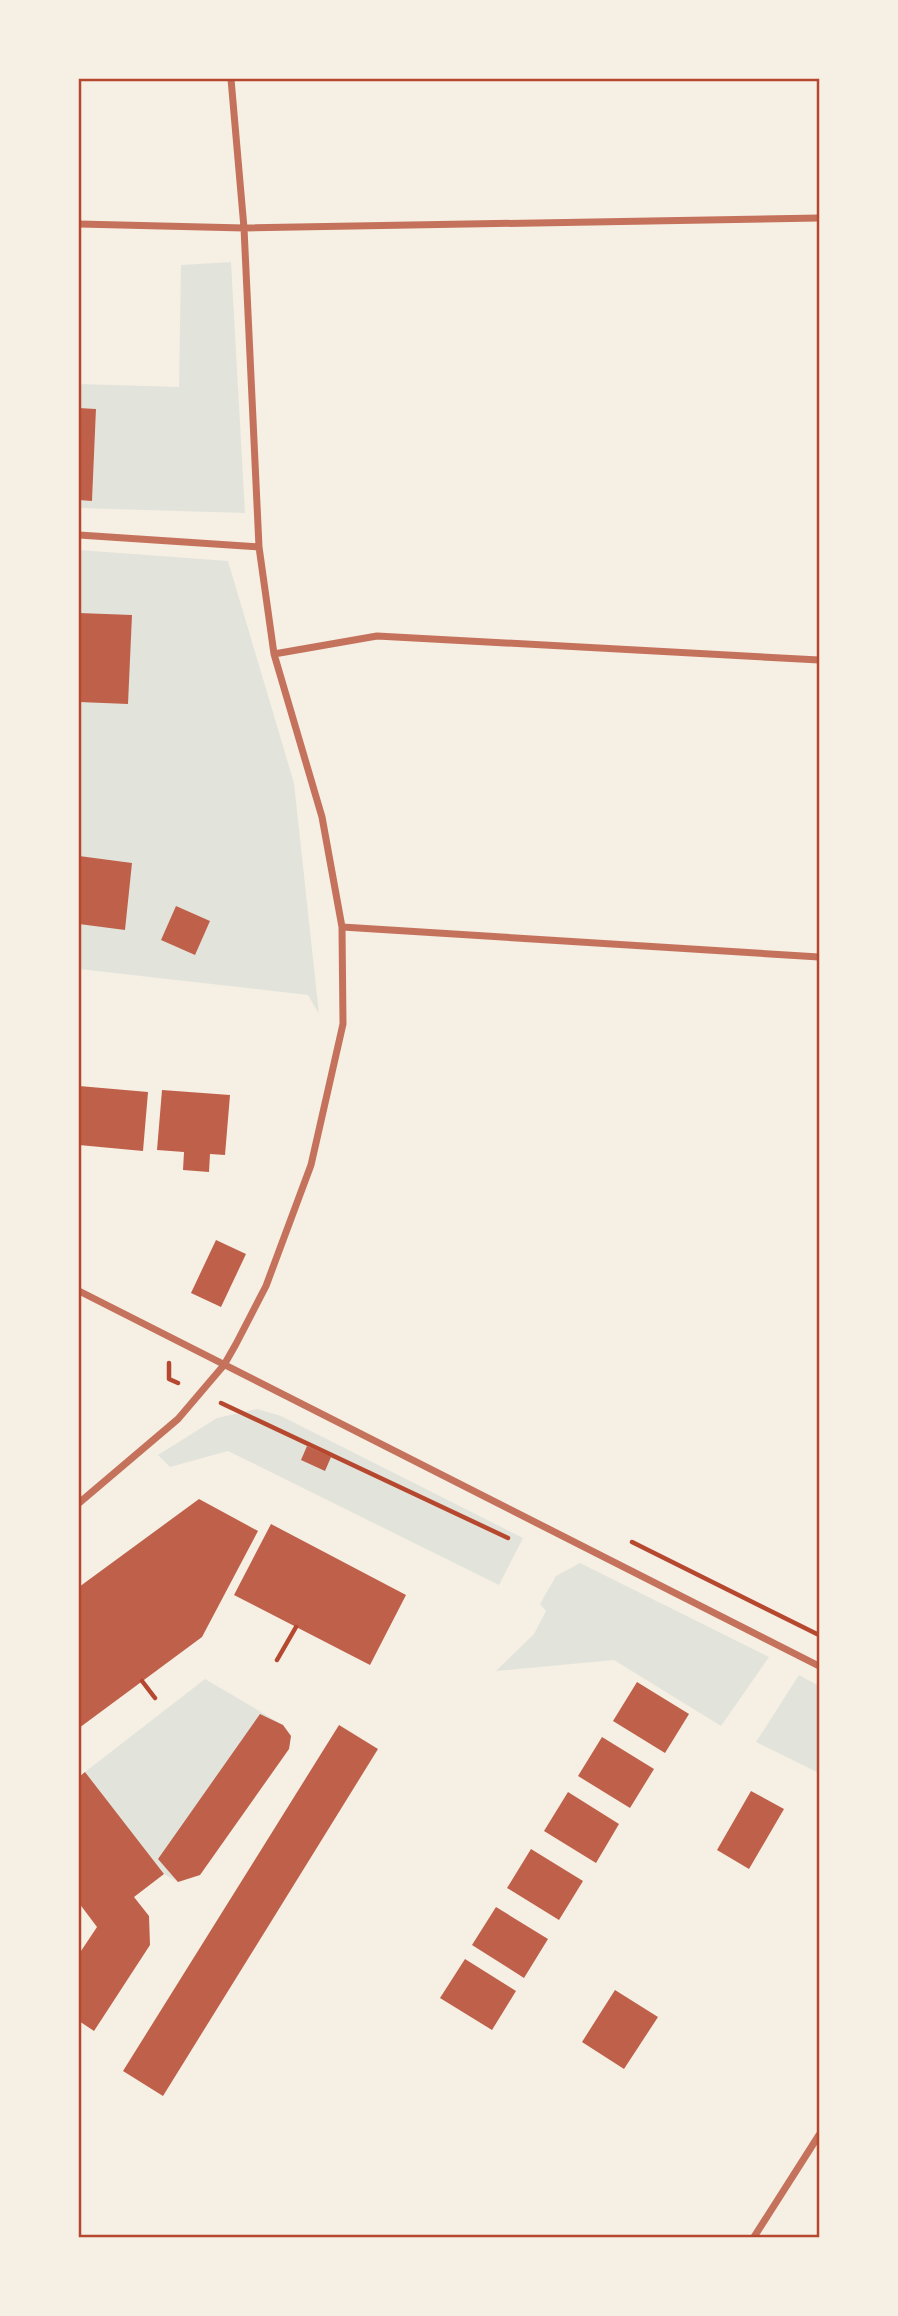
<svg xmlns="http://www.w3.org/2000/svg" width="898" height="2316" viewBox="0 0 898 2316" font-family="'Playfair Display',serif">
  <rect width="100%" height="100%" fill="#f6efe4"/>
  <path fill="#e2e4dc" d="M231 262 245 513 79 508V500H92L96 409 79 408V384L179 387 181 265Z
    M79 550 228 561 294 783 319 1014 308 995 79 969Z
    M257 1409 281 1416 523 1538 499 1585 228 1451 170 1467 158 1455 217 1418Z
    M580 1563 769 1657 721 1726 614 1660 496 1671 534 1634 546 1611 540 1604 556 1576Z
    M799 1675 819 1686 817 1772 756 1742Z
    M205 1679 283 1725 291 1736 289 1749 200 1875 178 1882 164 1874 85 1772Z"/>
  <path fill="#bf614a" d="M79 408 96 409 92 501 79 500Z
    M79 613 132 615 128 704 79 702Z
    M79 856 132 863 125 930 79 924Z
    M176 906 210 921 195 955 161 940Z
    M79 1086 148 1092 143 1151 79 1145Z
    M162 1090 230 1095 225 1155 210 1154 209 1172 183 1170 184 1152 157 1150Z
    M216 1240 246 1254 221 1307 191 1293Z
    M307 1446 331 1457 325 1471 301 1460Z
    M199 1499 258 1531 202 1637 79 1728V1587Z
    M271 1524 406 1595 370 1665 234 1595Z
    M637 1682 689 1714 665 1753 613 1721Z
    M260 1714 283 1725 291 1736 289 1749 200 1875 178 1882 158 1859Z
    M339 1725 378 1749 163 2096 123 2071Z
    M602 1737 654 1769 630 1808 578 1776Z
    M85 1772 164 1874 134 1897 149 1916 150 1945 94 2031 79 2021V1954L97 1927 79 1903V1777Z
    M751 1791 784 1809 749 1869 717 1850Z
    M568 1792 619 1824 596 1863 544 1831Z
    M531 1849 583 1881 559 1920 507 1888Z
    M496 1907 548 1939 524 1978 472 1945Z
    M465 1959 516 1991 492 2030 440 1998Z
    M615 1990 658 2017 624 2069 582 2042Z"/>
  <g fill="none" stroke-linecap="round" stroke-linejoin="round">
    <path stroke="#b5482f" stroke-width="4.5" d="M169 1363V1379L178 1383
      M221 1403 508 1538
      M632 1542 819 1635
      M277 1660 296 1627
      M142 1681 155 1698"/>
    <path stroke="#c5725c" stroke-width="7" d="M79 224 244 228 819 218
      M79 535 259 547
      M274 654 377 636 819 660
      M342 927 819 957
      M79 1291 819 1666
      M79 1503 178 1419 224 1365 236 1344 266 1286 311 1165 343 1024 342 927 322 817 274 654 259 547 244 228 231 79
      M754 2237 819 2135"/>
  </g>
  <rect width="898" height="2316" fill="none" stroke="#f6efe4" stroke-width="161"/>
  <rect x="80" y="80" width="738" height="2156" fill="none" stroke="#b5482f" stroke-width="2.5"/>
</svg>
